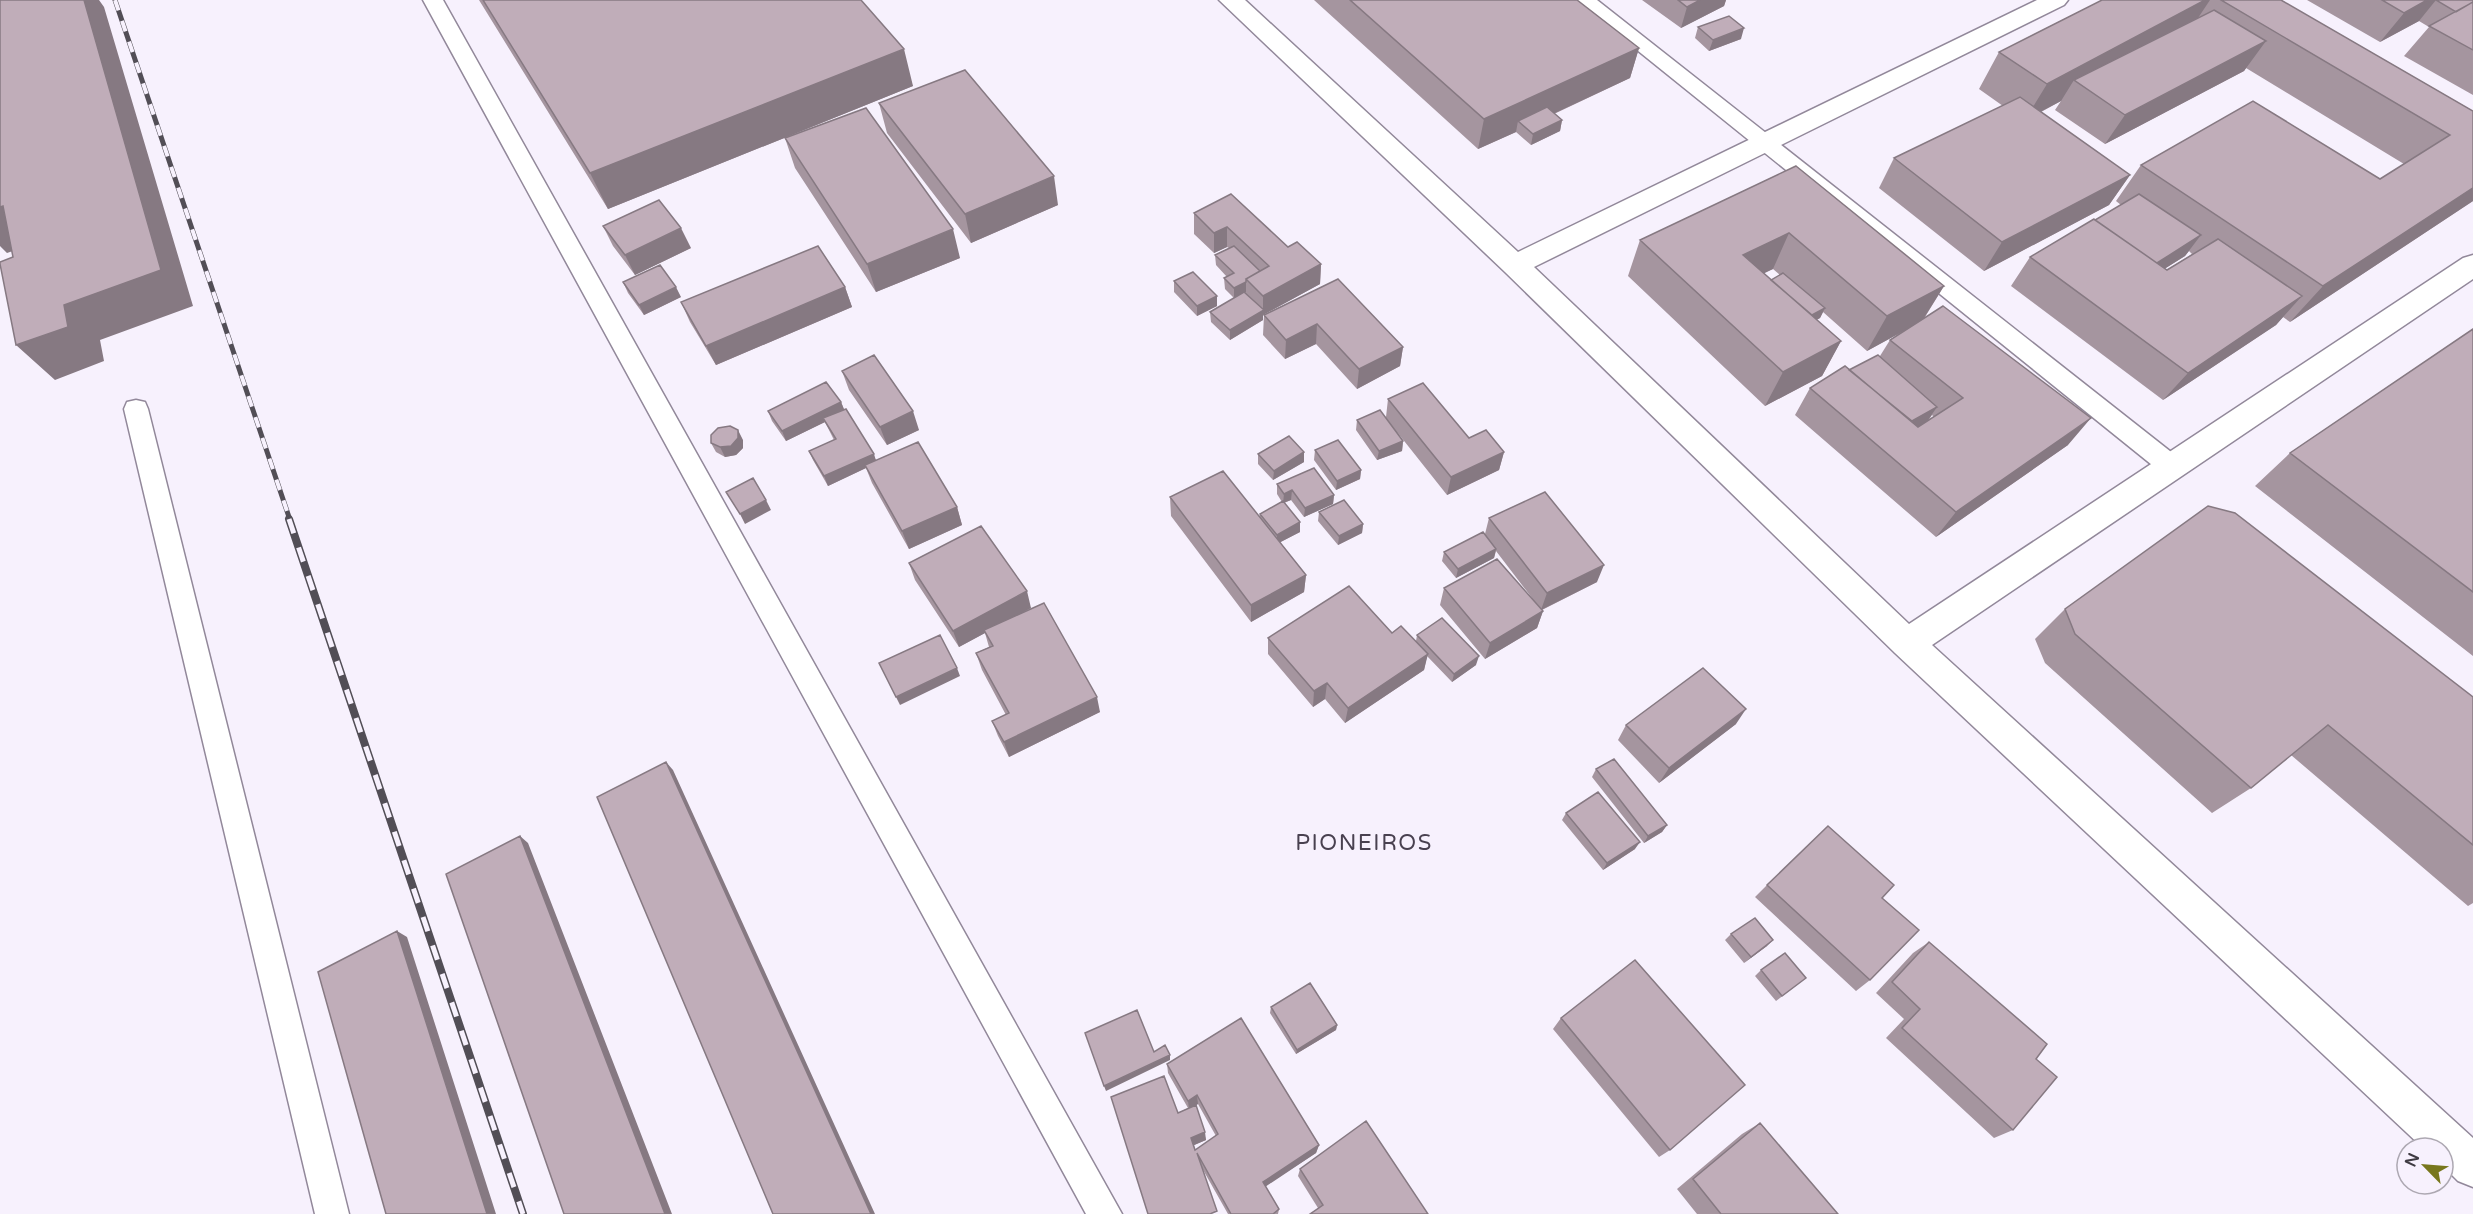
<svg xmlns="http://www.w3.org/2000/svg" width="2473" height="1214" viewBox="0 0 2473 1214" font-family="'Varela Round',sans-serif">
  <rect width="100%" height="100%" fill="#f7f1fd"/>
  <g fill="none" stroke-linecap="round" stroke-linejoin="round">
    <g stroke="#92889a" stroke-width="3">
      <path id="lane" d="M423 0H443L1122 1214H1086Z
        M1575 0H1597L2180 459 2184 466 2180 473 2171 476 2162 473Z
        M136 400 145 402 148 409 349 1214H315L124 409 127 402Z"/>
    </g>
    <g stroke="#92889a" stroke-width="3">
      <path id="street" d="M1219 0H1245L1518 252 2037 0H2068L2064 5 1534 267 1909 624 2463 258 2473 255V279L1932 645 2473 1138V1187L2458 1181 2443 1166V1148H2423L1895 653 1505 272Z"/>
    </g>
    <use href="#lane" fill="#fff" fill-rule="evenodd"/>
    <use href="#street" fill="#fff" fill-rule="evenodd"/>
    <g stroke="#524e56" stroke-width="5">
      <path id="rail-far1" d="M115 0 290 520"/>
    </g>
    <g stroke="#524e56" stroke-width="8">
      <path id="rail" d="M289 519 523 1214"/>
    </g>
    <use href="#rail-far1" stroke="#f7f1fd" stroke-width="4" stroke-dasharray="11" stroke-linecap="butt"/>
    <use href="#rail" stroke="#f7f1fd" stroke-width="5" stroke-dasharray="15" stroke-linecap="butt"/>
  </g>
  <path fill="#a5959f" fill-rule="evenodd" d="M479 0H861L913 86 608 209Z
    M1314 0H1577L1639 48 1630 78 1554 114 1562 120 1560 131 1531 145 1516 132 1478 149Z
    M1642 0H1726L1724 6 1681 28Z
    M2102 0H2281L2473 111V201L2290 322 2283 317 2276 325 2163 400 2011 286 2030 257 2121 205 2116 201 2141 165 2380 179 2404 164 2246 68 2244 71 2105 144 2055 110 2061 101 2041 112 2130 175 2109 205 1984 271 1879 188 1894 158 2003 106 1979 89 1999 52ZM2189 251 2192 254 2167 270 2164 269 2185 256Z
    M2307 0H2473V95L2404 56 2429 27 2419 21 2380 42Z
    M1698 27 1741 39 1709 51 1695 38Z
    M879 103 1058 205 971 243 887 133Z
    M785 138 960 258 876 292 795 168Z
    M1796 166 1944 286 1925 317 2068 445 1936 537 1795 415 1810 388 1849 370 1880 356 1890 340 1898 334 1867 351 1823 312 1820 318 1816 320 1841 341 1822 376 1765 406 1628 276 1640 240ZM1773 269 1780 275 1771 280 1763 273ZM1932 415 1934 417 1928 421Z
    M1194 213 1288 247 1321 264 1320 284 1263 315V320L1230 340 1211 322 1210 312 1234 298 1225 289 1224 278 1227 277 1216 265 1215 255 1229 248 1227 247 1214 253 1194 234Z
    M603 226 691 248 635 275 613 246Z
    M1338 279 1403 347 1400 366 1357 389 1316 344 1285 359 1263 335 1264 315Z
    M1174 281 1217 296V306L1197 316 1174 292Z
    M623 282 681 297 644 315 628 293Z
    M845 287 852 307 716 365 690 322 681 302Z
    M2473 329V656L2255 486 2290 453Z
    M842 371 919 430 887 445 849 390Z
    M1388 399 1469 438 1504 452 1499 470 1447 495 1397 432 1403 441 1402 451 1377 460 1356 430 1357 420 1386 417Z
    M841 402 844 409 876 460 957 507 962 525 909 549 872 483 866 468 828 486 813 460 809 451 834 440 825 422 786 441 772 421 768 411Z
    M743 440V448L736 455 725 457 716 452 711 443Z
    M1315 450 1361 470 1360 479 1336 490 1314 460Z
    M1258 454 1304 462 1273 480 1258 464Z
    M1277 484 1334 495 1333 504 1304 517 1291 500 1284 503 1300 532 1280 542 1306 575 1304 592 1251 622 1171 516 1170 497 1259 517 1260 514 1282 502 1277 494Z
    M1319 512 1363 524 1362 533 1338 545 1318 521Z
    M1489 518 1597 582 1542 610 1543 611 1537 628 1485 659 1440 605 1444 588 1532 598 1496 551 1494 558 1456 578 1442 561 1444 552 1485 534Z
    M909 563 1031 608 1022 612 1100 712 1009 757 998 736 992 721 1006 715 982 670 976 653 989 647 985 633 959 647 915 580Z
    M2065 609 2473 697V903L2468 906 2291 755 2251 788 2212 813 2045 663 2035 639Z
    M1392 633 1416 641 1417 635 1476 665 1452 682 1427 656 1424 670 1345 723 1325 699 1313 707 1268 654V638Z
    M1736 724 1659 783 1618 740 1626 725Z
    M1596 769 1667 825 1662 832 1644 843 1592 777Z
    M1566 813 1635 849 1603 870 1562 820Z
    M1767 885 1882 898 1870 980 1856 991 1755 897Z
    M1731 934 1767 946 1744 963 1725 940Z
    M1929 942 2036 1059 2013 1130 1994 1138 1886 1038 1904 1019 1876 993 1913 953Z
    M1761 970 1806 978 1776 1001 1755 976Z
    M1271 1007 1337 1025 1336 1030 1296 1054 1270 1013Z
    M1561 1018 1670 1150 1659 1157 1553 1029Z
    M1167 1064 1319 1145 1316 1153 1265 1186 1279 1209 1278 1214H1228L1202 1168 1148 1214 1178 1113 1188 1108 1168 1073ZM1198 1104 1216 1136 1195 1150 1194 1145 1206 1140 1196 1105Z
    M1760 1123 1838 1214H1697L1677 1189 1742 1134Z
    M1300 1169 1428 1214 1318 1208 1298 1176Z"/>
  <path fill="#867982" d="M84 0H99L104 7 193 306 100 340 104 361 55 380 16 345Z
    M1700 0H1726L1724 6 1681 28 1687 7Z
    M2205 0H2210L2188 33 2074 80 2061 101 2025 120 2047 84Z
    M2427 0H2457H2436L2419 21 2380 42 2404 13Z
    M1744 28 1741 39 1709 51 1713 40Z
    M2266 41 2244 71 2105 144 2125 115Z
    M1639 48 1630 78 1525 127 1518 121 1516 132 1478 149 1484 119Z
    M904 49 913 86 608 209 590 173Z
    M1562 120 1560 131 1531 145 1533 134Z
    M2130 175 2109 205 1984 271 2002 242Z
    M1054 176 1058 205 971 243 965 214Z
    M2473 188V201L2290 322 2323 286Z
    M3 206 39 242 7 253 0 246V207Z
    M1227 227V247L1214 253V233Z
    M681 228 691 248 635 275 625 255Z
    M953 229 960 258 876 292 867 264Z
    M1789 233 1773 269 1728 291 1743 255Z
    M2201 235 2185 256 2139 285 2154 265Z
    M1321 264 1320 284 1263 315V320L1230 340V330L1263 310V296Z
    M1246 282V292L1234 298V288Z
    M1944 286 1922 321 1867 351 1887 316Z
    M676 287 681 297 644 315 639 305Z
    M845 287 852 307 716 365 706 346Z
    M1217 296V306L1197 316V306Z
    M2302 296 2276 325 2163 400 2188 373Z
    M1825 308 1820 318 1787 337 1792 327Z
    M1317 324 1316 344 1285 359 1286 340Z
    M1841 341 1822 376 1765 406 1783 372Z
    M1403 347 1400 366 1357 389 1359 369Z
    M841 402 845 412 823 418 825 422 786 441 782 431Z
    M1937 407 1924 426 1893 444 1906 425Z
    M913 411 919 430 887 445 880 427Z
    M2091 418 2068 445 1936 537 1956 512Z
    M738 430 743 440V448L736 455 725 457 720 447Z
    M1403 441 1402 451 1377 460 1379 451Z
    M1304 452V462L1273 480 1274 471Z
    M1504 452 1499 470 1447 495 1451 477Z
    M874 454 877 464 865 465 866 468 828 486 824 476Z
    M1361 470 1360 479 1336 490 1337 481Z
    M1292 490 1291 500 1283 503 1284 494Z
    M1334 495 1333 504 1304 517 1305 508Z
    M766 500 771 510 745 524 740 514Z
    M957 507 962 525 909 549 902 531Z
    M1300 522V532L1277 544V535Z
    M1363 524 1362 533 1338 545 1339 536Z
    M1496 549 1494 558 1456 578 1458 569Z
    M1604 565 1597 582 1541 610 1547 593Z
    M1306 575 1304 592 1251 622V605Z
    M1027 591 1031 608 985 633 984 630 985 633 959 647 953 631Z
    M1543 611 1537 628 1485 659 1490 643Z
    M1428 654 1424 670 1345 723 1348 708Z
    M1479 656 1476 665 1452 682 1454 674Z
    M957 668 960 676 900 705 896 697Z
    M1327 683 1325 699 1313 707 1314 691Z
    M1097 697 1100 712 1009 757 1004 742Z
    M1746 709 1736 724 1659 783 1669 768Z
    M666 762 673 770 875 1214H871Z
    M1667 825 1662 832 1644 843 1648 836Z
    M520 836 528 843 672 1214H665Z
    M1640 842 1635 849 1603 870 1607 863Z
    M397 931 407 937 496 1214H487Z
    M1773 940 1767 946 1744 963 1751 957Z
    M1337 1025 1336 1030 1296 1054 1297 1050Z
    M1170 1055V1060L1106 1091 1104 1086Z
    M1197 1095 1198 1104 1189 1109 1188 1101Z
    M1205 1132 1206 1140 1192 1146 1191 1138Z
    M1319 1145 1316 1153 1262 1189 1263 1182Z"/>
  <path fill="#c0adb9" stroke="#867982" stroke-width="1.5" d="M0 0H84L161 270 64 305 68 327 16 345 0 264V262L13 257 3 206 0 207Z
    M483 0H861L904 49 590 173Z
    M1350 0H1577L1639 48 1484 119Z
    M1678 0H1700L1687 7Z
    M2102 0H2205L2047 84 1999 52Z
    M2221 0H2281L2473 111V188L2323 286 2141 165 2253 101 2380 179 2450 135Z
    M2382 0H2427L2404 13Z
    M2436 0H2473V2L2456 12Z
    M2473 2V50L2429 26Z
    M2214 10 2266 41 2125 115 2074 80Z
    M1729 16 1744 28 1713 40 1698 27Z
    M965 70 1054 176 965 214 879 103Z
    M2020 97 2130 175 2002 242 1894 158Z
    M1547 107 1562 120 1533 134 1518 121Z
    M866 108 953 229 867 264 785 138Z
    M1796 166 1944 286 1887 316 1789 233 1743 255 1841 341 1783 372 1640 240Z
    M1231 194 1288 247 1297 242 1321 264 1263 296 1246 279 1269 266 1227 227 1214 233 1194 213Z
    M2139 194 2201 235 2157 263 2095 220Z
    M659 200 681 228 625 255 603 226Z
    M2094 219 2167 270 2218 239 2302 296 2188 373 2030 257Z
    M818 246 845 287 706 346 681 302Z
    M1234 246 1260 271 1246 279V282L1234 288 1224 278 1234 273 1215 255Z
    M660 265 676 287 639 305 623 282Z
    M1193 272 1217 296 1197 306 1174 281Z
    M1783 273 1825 308 1812 315 1771 280Z
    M1338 279 1403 347 1359 369 1317 324 1286 340 1264 315Z
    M1244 292 1264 310 1230 330 1210 312Z
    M1943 306 2091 418 1956 512 1810 388 1845 366 1918 427 1963 398 1890 340Z
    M2473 329V592L2290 453Z
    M874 355 913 411 880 427 842 371Z
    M1878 355 1937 407 1912 421 1849 370Z
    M826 382 841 402 782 431 768 411Z
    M1423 383 1469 438 1486 430 1504 452 1451 477 1388 399Z
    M846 409 874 454 824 476 809 451 836 439 823 418Z
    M1380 410 1403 441 1379 451 1357 420Z
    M730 426 738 430V438L731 446 720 447 711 443V435L718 428Z
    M1289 436 1304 452 1274 471 1258 454Z
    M1338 440 1361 470 1337 481 1315 450Z
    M918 442 957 507 902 531 865 465Z
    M1314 468 1334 495 1305 508 1292 490 1284 494 1277 484Z
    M1223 471 1306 575 1251 605 1170 497Z
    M753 478 766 500 740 514 726 492Z
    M1545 492 1604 565 1547 593 1489 518Z
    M1344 500 1363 524 1339 536 1319 512Z
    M1283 501 1300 522 1277 535 1260 514Z
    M2208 506 2235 513 2473 697V845L2328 725 2251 788 2075 634 2065 609Z
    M981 526 1027 591 953 631 909 563Z
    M1483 532 1496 549 1458 569 1444 552Z
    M1497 559 1543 611 1490 643 1444 588Z
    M1349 586 1392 633 1401 626 1428 654 1348 708 1327 683 1314 691 1268 638Z
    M1044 603 1097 697 1004 742 992 721 1009 713 976 653 993 646 984 630Z
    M1442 618 1479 656 1454 674 1417 635Z
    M940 635 957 668 896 697 879 663Z
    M1703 668 1746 709 1669 768 1626 725Z
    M1614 759 1667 825 1648 836 1596 769Z
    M666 762 871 1214H773L597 797Z
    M1598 792 1640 842 1607 863 1566 813Z
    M1828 826 1894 885 1882 898 1919 930 1870 980 1767 885Z
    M520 836 665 1214H564L446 874Z
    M1755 918 1773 940 1751 957 1731 934Z
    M397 931 487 1214H386L318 972Z
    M1929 942 2047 1044 2036 1059 2057 1077 2013 1130 1902 1028 1920 1009 1892 982Z
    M1785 953 1806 978 1782 996 1761 970Z
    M1635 960 1745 1085 1670 1150 1561 1018Z
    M1310 983 1337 1025 1297 1050 1271 1007Z
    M1137 1010 1154 1052 1165 1045 1170 1055 1104 1086 1085 1033Z
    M1241 1018 1319 1145 1263 1182 1279 1209 1273 1214H1231L1197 1153 1217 1211 1210 1214H1148L1111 1097 1164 1076 1178 1113 1196 1105 1205 1132 1191 1138 1195 1150 1218 1134 1197 1095 1188 1101 1167 1064Z
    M1366 1121 1428 1214H1310L1323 1205 1300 1169Z
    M1760 1123 1838 1214H1721L1693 1179Z"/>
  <g text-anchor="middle" stroke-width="5" stroke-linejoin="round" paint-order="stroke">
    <g font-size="22" letter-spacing="1.5" fill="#494150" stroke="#f7f1fd">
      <text x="1364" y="850">PIONEIROS</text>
    </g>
  </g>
  <g transform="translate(2425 1166) rotate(295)"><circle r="28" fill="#f7f1fd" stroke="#ada8b2" stroke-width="1.5"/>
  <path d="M0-4.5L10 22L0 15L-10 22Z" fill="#78771d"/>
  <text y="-9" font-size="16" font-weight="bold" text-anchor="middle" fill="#3e3a42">N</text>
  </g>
</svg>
